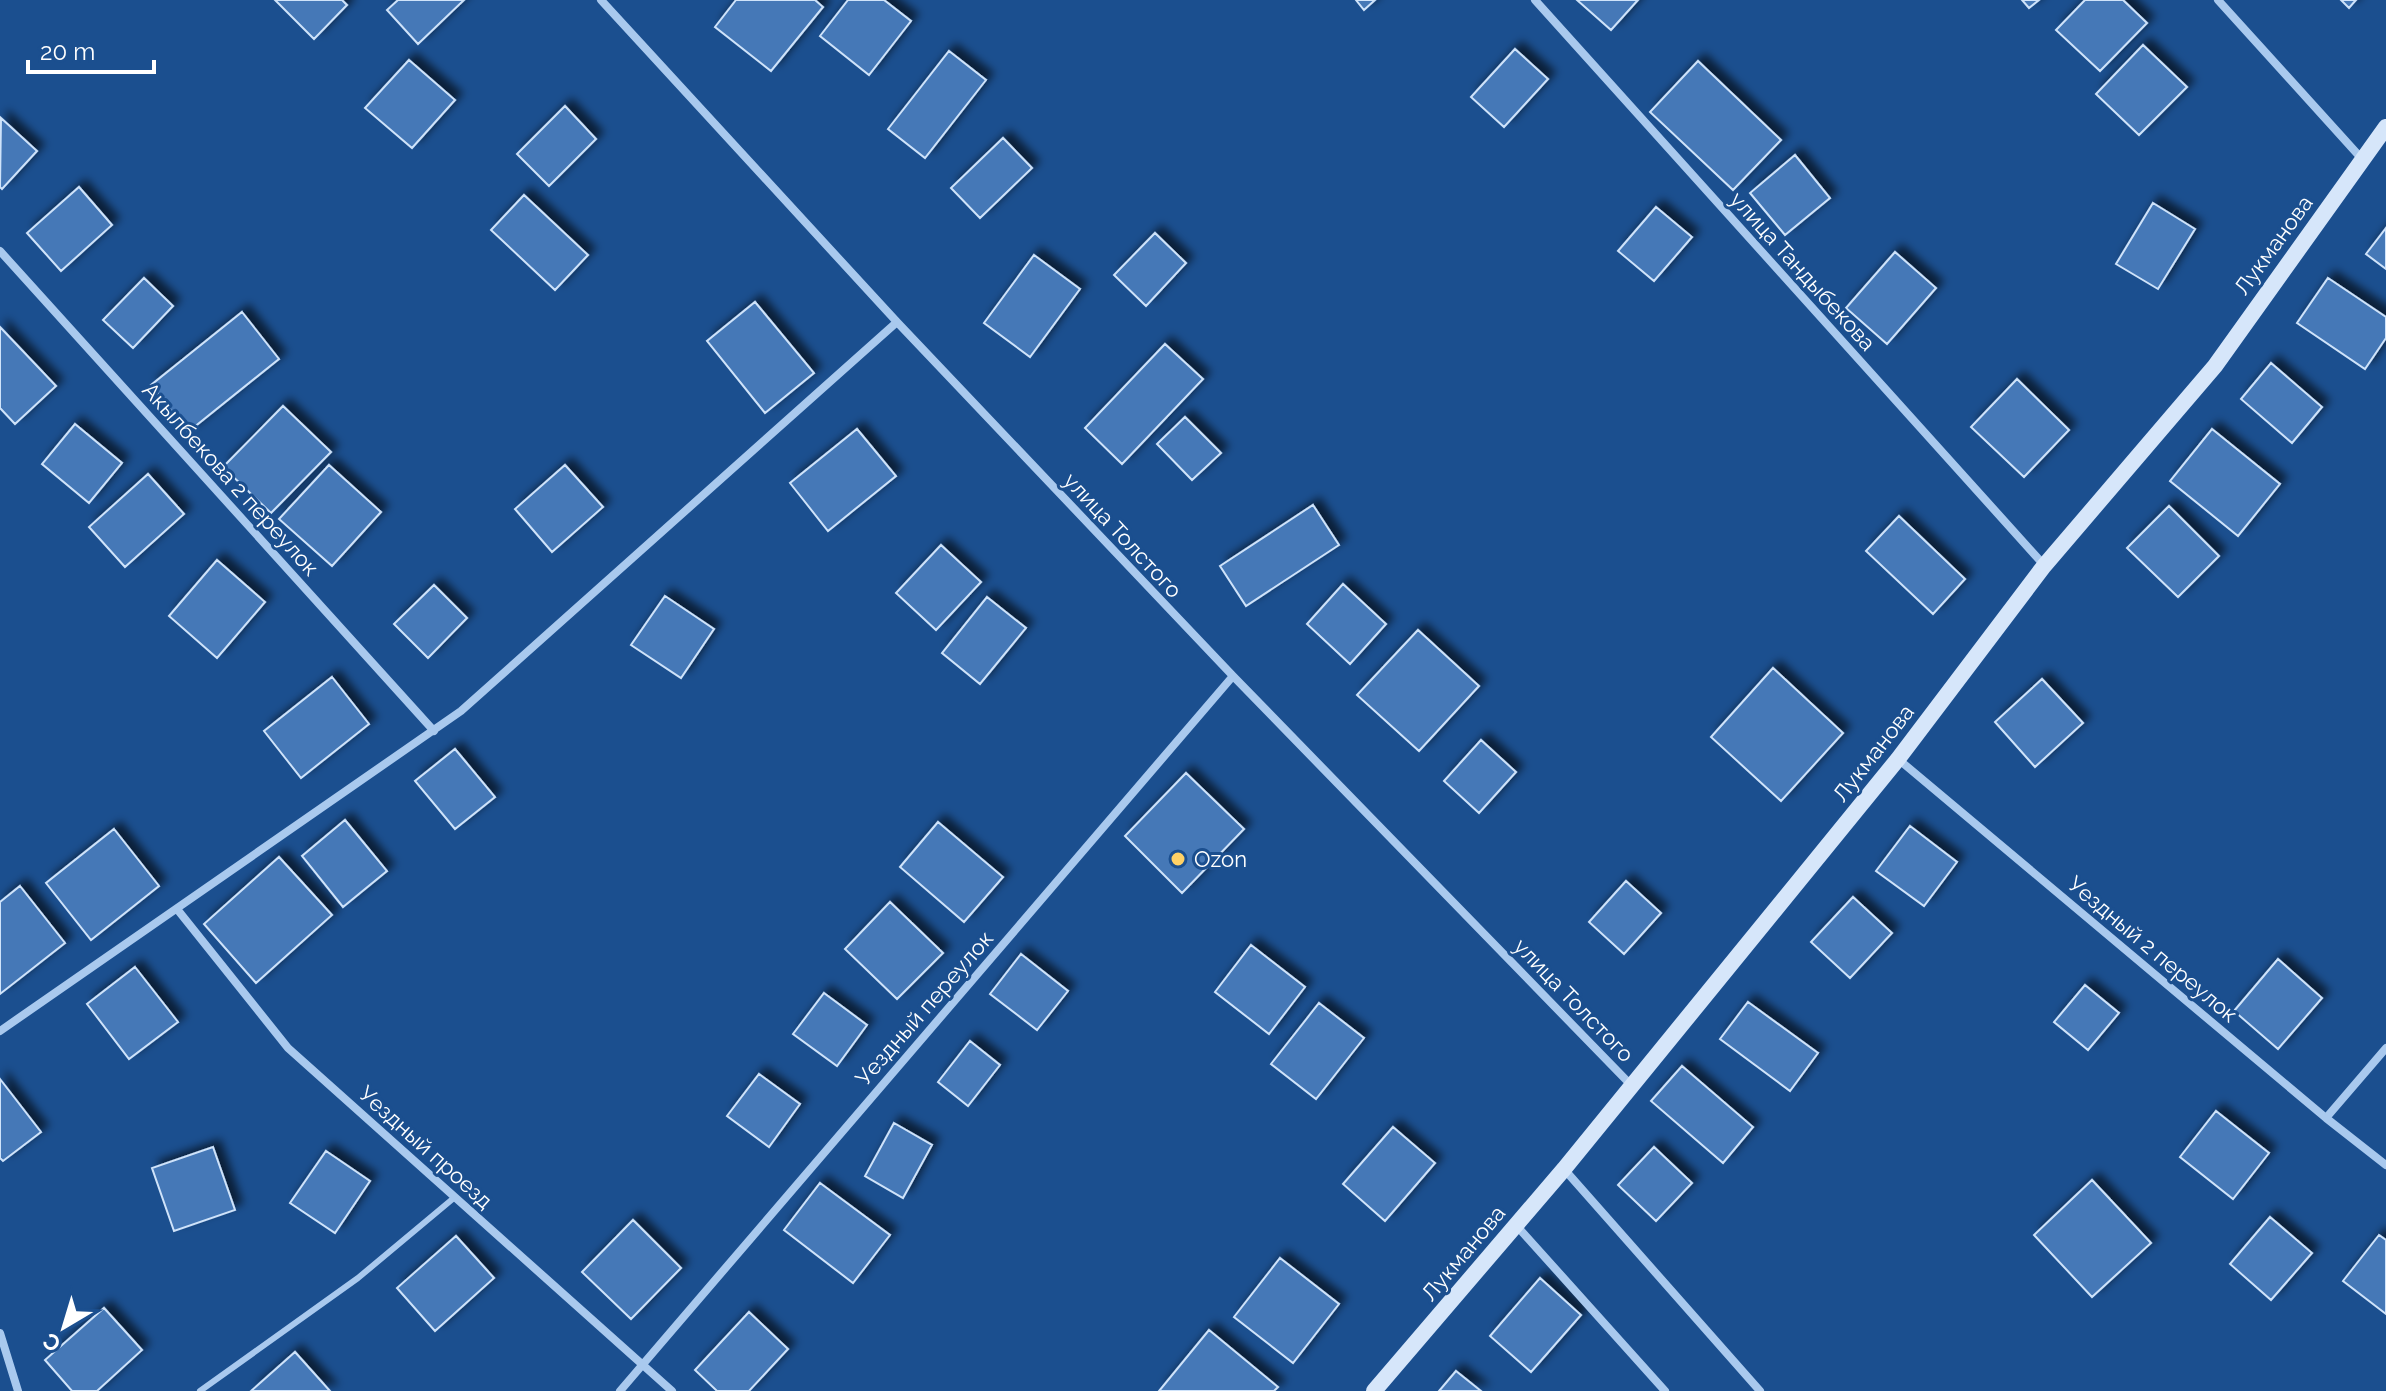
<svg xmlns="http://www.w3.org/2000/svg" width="2386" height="1391" viewBox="0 0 2386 1391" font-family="Raleway,sans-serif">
  <defs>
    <filter id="shadow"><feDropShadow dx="7" dy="-7" stdDeviation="4" flood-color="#0009"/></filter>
  </defs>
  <rect width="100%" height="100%" fill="#1b4f8f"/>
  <path fill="#4478b7" stroke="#cfe3fa" stroke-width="2" filter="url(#shadow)" d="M275 0H342L347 5 314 39Z
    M398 0H464L418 44 387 10Z
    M736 0H815L823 7 771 71 715 27Z
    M848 0H884L911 21 869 75 820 36Z
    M1356 0H1375L1364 10Z
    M1577 0H1638L1611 30Z
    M2022 0H2039L2029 8Z
    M2085 0H2123L2147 23 2100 71 2056 30Z
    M2341 0H2356L2349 8Z
    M2143 45 2187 87 2139 135 2096 94Z
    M1515 49 1548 79 1504 127 1471 97Z
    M949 51 986 80 925 158 888 129Z
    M409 60 455 100 412 148 365 108Z
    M1698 61 1781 140 1733 190 1650 112Z
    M565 106 596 139 549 186 517 154Z
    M1 118 37 151 2 189 0 187Z
    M1003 138 1032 168 980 218 951 188Z
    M1795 155 1830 198 1785 235 1750 193Z
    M79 187 112 225 61 271 27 233Z
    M524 195 588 255 555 290 491 230Z
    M2153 203 2195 229 2158 289 2116 264Z
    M1656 207 1692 237 1654 281 1618 251Z
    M2386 228V269L2366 254Z
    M1155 233 1186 263 1146 306 1114 275Z
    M1895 252 1936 288 1887 344 1846 308Z
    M1034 255 1080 289 1030 357 984 323Z
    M144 278 173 306 133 348 103 320Z
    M2328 278 2386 317V338L2365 369 2297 323Z
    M755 302 814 373 765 413 707 341Z
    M242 312 279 359 188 432 151 385Z
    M0 327 56 386 15 424 0 408Z
    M1165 344 1203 379 1122 464 1085 428Z
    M2271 363 2322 407 2292 443 2241 399Z
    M2017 379 2069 430 2024 477 1971 427Z
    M283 406 331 452 271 513 223 467Z
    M1185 417 1221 453 1192 480 1157 444Z
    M75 424 122 463 89 503 42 464Z
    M857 429 896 476 828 531 790 483Z
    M2212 429 2280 484 2238 536 2170 481Z
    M329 465 381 512 332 566 279 519Z
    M565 465 603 507 552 552 515 509Z
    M148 474 184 514 125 567 89 527Z
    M1313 505 1339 545 1246 606 1220 566Z
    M2169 506 2219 556 2178 597 2127 548Z
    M1899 516 1965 579 1933 614 1866 551Z
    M941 545 981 582 936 630 896 593Z
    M217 560 265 602 217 658 169 616Z
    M1343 584 1386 624 1350 664 1307 624Z
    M434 585 467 618 428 658 394 624Z
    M665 596 714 629 681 678 631 645Z
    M987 597 1026 628 980 684 942 653Z
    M1418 630 1479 686 1419 751 1357 695Z
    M1773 668 1843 733 1781 801 1711 737Z
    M332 677 369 724 301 778 264 731Z
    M2042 679 2083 723 2035 767 1995 722Z
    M1481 740 1516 772 1479 813 1444 781Z
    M455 749 495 797 455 829 415 781Z
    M1186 773 1244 829 1182 893 1125 836Z
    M345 820 387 871 343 907 302 856Z
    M938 822 1003 877 964 922 900 867Z
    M1910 826 1957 862 1924 906 1876 871Z
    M114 829 159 886 91 940 46 883Z
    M279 857 332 915 256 983 204 924Z
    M1626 881 1661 913 1624 954 1589 922Z
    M20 886 65 943 0 994V902Z
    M1853 897 1892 933 1850 978 1811 942Z
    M890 902 943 953 897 999 845 949Z
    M1251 945 1305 987 1269 1034 1215 992Z
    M1021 954 1068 991 1037 1030 990 994Z
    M2278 959 2322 998 2278 1049 2234 1011Z
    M135 967 178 1022 129 1059 87 1004Z
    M2085 985 2119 1013 2088 1050 2054 1022Z
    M824 993 867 1025 837 1066 793 1034Z
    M1748 1002 1818 1053 1790 1091 1720 1039Z
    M1319 1003 1364 1038 1316 1099 1271 1064Z
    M970 1041 1000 1065 968 1106 938 1082Z
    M1682 1066 1753 1127 1723 1163 1651 1101Z
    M759 1074 800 1104 769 1147 727 1116Z
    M0 1079 41 1132 3 1161 0 1158Z
    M2216 1111 2269 1153 2233 1199 2180 1157Z
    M894 1123 932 1145 903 1198 865 1176Z
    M1393 1127 1435 1163 1385 1221 1343 1184Z
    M213 1147 235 1210 174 1231 152 1168Z
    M1654 1147 1692 1183 1656 1221 1618 1185Z
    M326 1151 370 1181 335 1233 290 1203Z
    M2092 1180 2151 1243 2092 1297 2034 1235Z
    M820 1183 890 1235 853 1283 784 1230Z
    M2270 1217 2312 1253 2271 1300 2230 1264Z
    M633 1220 681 1268 631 1319 582 1272Z
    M2379 1235 2386 1240V1314L2343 1281Z
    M456 1236 494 1278 435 1331 397 1288Z
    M1280 1258 1339 1304 1293 1363 1234 1317Z
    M1540 1278 1581 1315 1531 1372 1490 1336Z
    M104 1308 142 1350 97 1391H72L45 1360Z
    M749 1312 788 1349 749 1391H717L695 1370Z
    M1209 1330 1278 1387 1274 1391H1159Z
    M295 1352 330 1391H251Z
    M1456 1371 1481 1391H1439Z"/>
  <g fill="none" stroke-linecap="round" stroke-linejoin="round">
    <path stroke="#a9c9ee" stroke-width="6" d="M200 1391 358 1278 455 1197"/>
    <path stroke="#a9c9ee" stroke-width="8" d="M601 0 897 322 1233 676 1631 1085
      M1535 0 2044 565
      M2218 0 2362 159
      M0 251 434 731
      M1898 759 2326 1118 2386 1165
      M177 909 288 1048 672 1391
      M0 1031 461 711 897 322
      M2326 1118 2386 1048
      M1564 1169 1760 1391
      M1516 1225 1665 1391
      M0 1333 18 1391
      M620 1391 1233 676"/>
    <path stroke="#d6e6fa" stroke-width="16" d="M1374 1391 1564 1169 1898 759 2044 566 2215 366 2386 127"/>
  </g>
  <circle fill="#ffd166" stroke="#1b4f8f" stroke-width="3" cx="1178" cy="859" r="8"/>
  <g text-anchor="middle" stroke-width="6" stroke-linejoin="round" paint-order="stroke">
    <g font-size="22" fill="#fff" stroke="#1b4f8f">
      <text transform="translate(2273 245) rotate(-54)" y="8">Лукманова</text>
      <text transform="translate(1803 271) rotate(48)" y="8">улица Тандыбекова</text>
      <text transform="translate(231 479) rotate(48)" y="8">Акылбекова 2 переулок</text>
      <text transform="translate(1123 535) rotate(47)" y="8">улица Толстого</text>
      <text transform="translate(1873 753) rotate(-52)" y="8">Лукманова</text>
      <text transform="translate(2153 949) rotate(40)" y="8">Уездный 2 переулок</text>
      <text transform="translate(1574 1000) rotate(46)" y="8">улица Толстого</text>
      <text transform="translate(924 1008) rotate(-49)" y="8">Уездный переулок</text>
      <text transform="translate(426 1147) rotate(42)" y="8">Уездный проезд</text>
      <text transform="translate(1463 1253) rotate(-50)" y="8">Лукманова</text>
    </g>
    <g font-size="22" fill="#fff" stroke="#1b4f8f" text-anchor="start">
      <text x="1194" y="867">Ozon</text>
    </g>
  </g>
  <g transform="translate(64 1327) rotate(218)" stroke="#1b4f8f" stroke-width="6" paint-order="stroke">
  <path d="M0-6L14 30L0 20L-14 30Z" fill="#ffffff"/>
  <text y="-12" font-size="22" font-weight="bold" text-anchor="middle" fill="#ffffff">С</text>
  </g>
  <path d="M28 60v12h126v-12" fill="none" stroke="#ffffff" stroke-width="4"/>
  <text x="40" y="60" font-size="24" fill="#ffffff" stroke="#1b4f8f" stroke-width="6" paint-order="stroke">20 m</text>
</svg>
